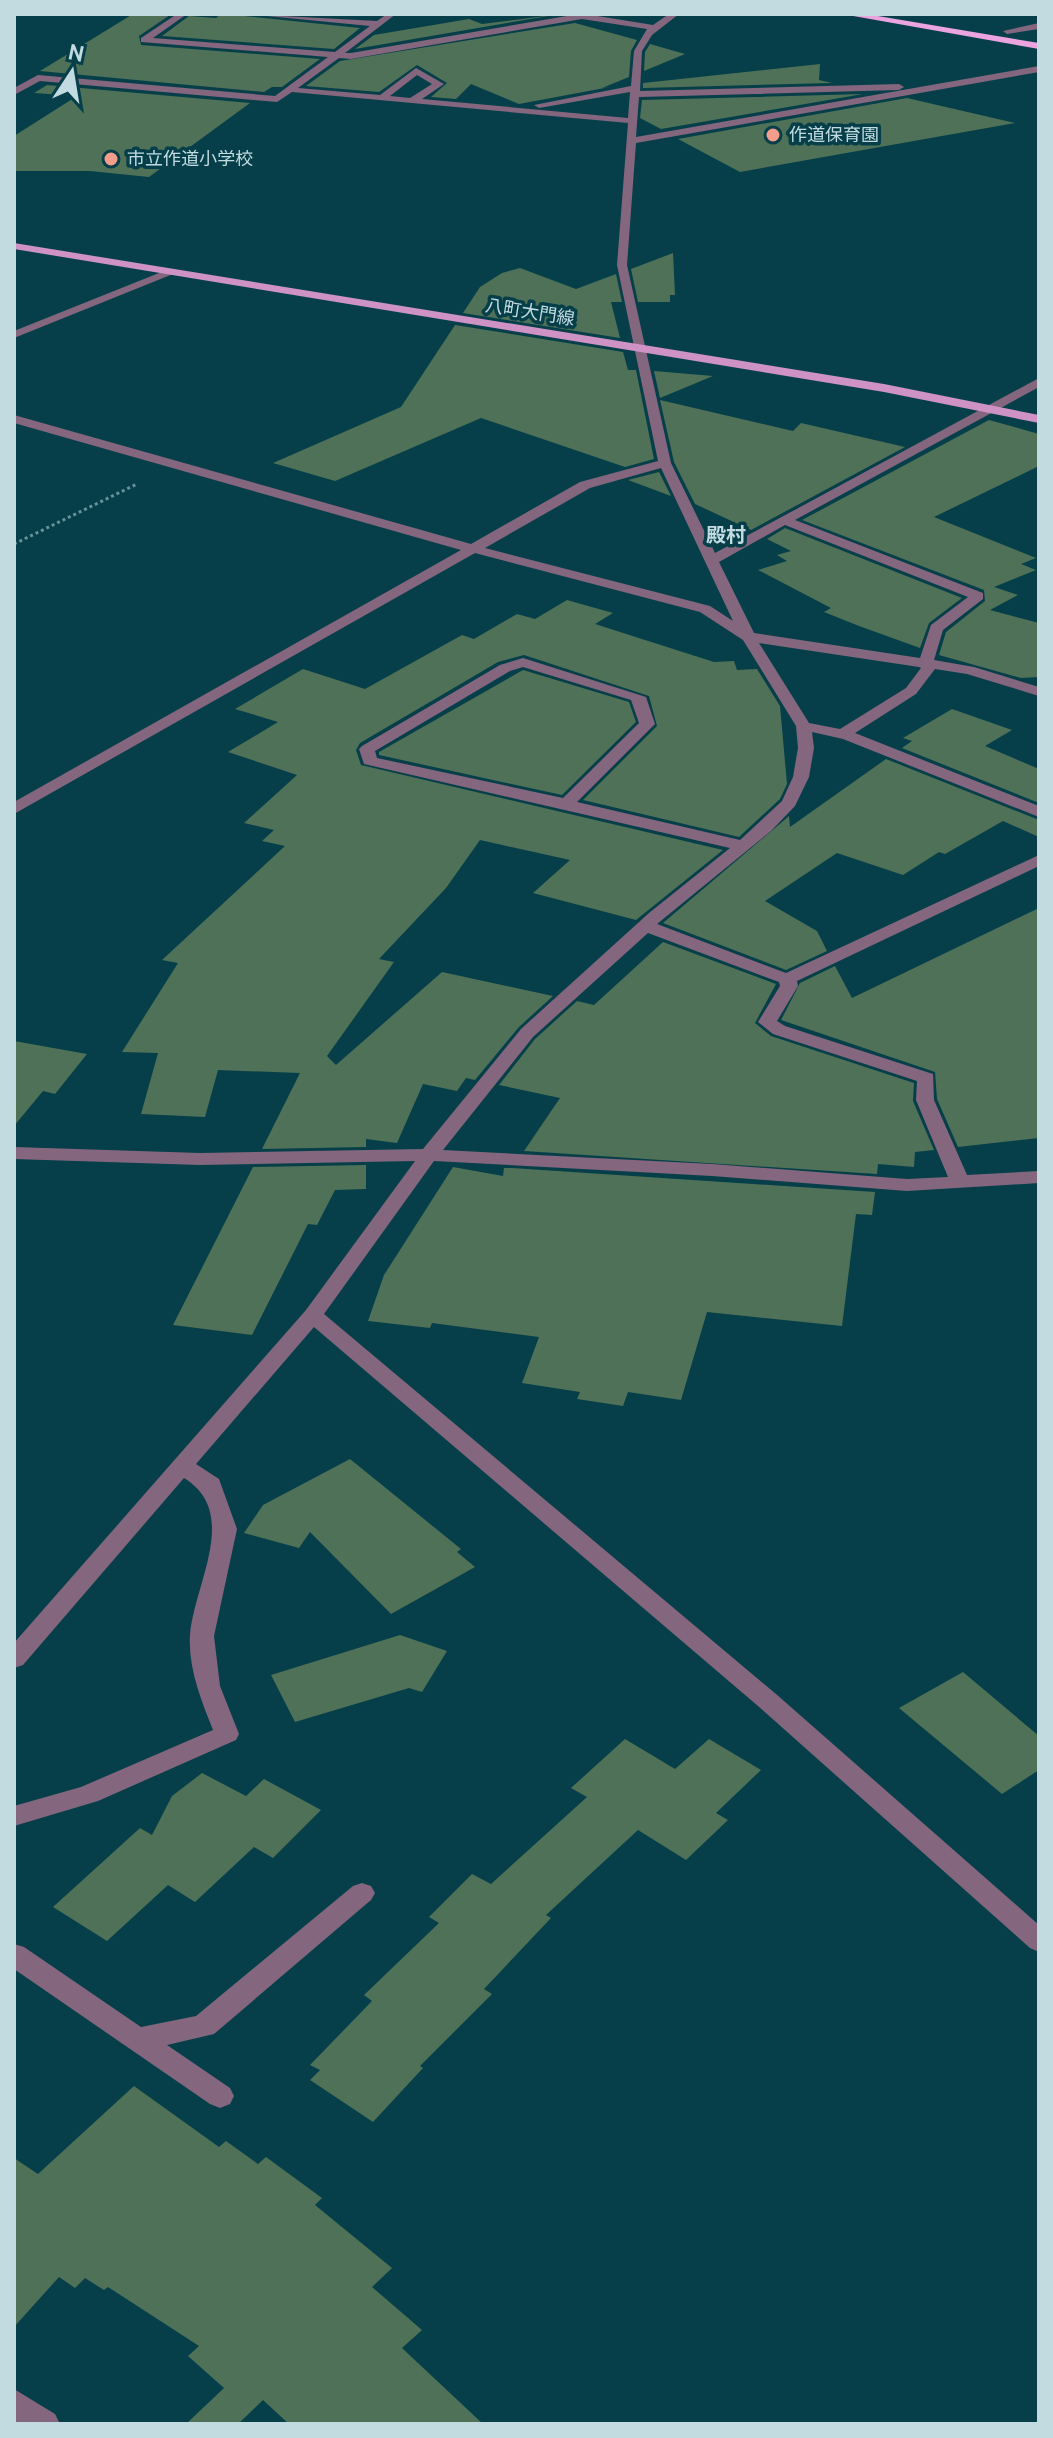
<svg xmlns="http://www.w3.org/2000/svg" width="1053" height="2438" viewBox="0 0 1053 2438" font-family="Cabin,'Noto Sans JP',sans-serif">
  <rect width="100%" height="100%" fill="#063f49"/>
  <path fill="#4e7158" d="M133 14 170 15 139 36 141 45 320 59 282 87H272L264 92 40 71Z
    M221 14 244 16 360 28 334 49 162 36 189 16 216 18Z
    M553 15H554L355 49 374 35 469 19 482 24Z
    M575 23 637 40 631 51 629 77 602 88 610 87 519 104 471 84 456 99 431 97 447 83 417 65 379 92 306 86 340 61Z
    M650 44 685 54 644 71 645 52Z
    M820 64 819 80 832 83 643 88V83Z
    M47 85 250 103 149 177 90 171H14V136L77 96 34 93Z
    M863 94 661 129 640 118 642 100Z
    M907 98 1015 123 740 172 678 139Z
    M673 253 675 295H670V302H638L631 269Z
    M520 268 576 289 616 274 622 302H611L620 338 463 313 480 287 502 273Z
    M455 325 623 352 628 370H636L654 459 625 467 481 418 335 481 273 463 401 407Z
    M654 371 713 376 660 398Z
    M660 400 793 431 801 423 905 447 751 530 695 504 674 462Z
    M989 420 1039 434V466L934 517 1036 558 1021 564 1036 570 994 587 1018 595 990 610 1039 623V677L1021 678 939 655 946 632 985 601 984 590 802 520Z
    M659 472 671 496 628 480Z
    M785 528 962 598 929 623 920 648 859 626 824 612 831 608 758 570 787 561 777 555 791 551 767 539Z
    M567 600 613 613 595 624 714 662 734 661 737 670 757 669 780 706 787 784 780 799 739 837 583 800 657 726 649 696 524 655 498 662 360 743 356 750 361 765 723 850 636 920 533 893 570 860 480 840 446 888 379 959 394 962 327 1056 336 1065 442 972 553 996 519 1027 475 1080 466 1078 457 1091 423 1084 397 1143 366 1139V1147L262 1149 300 1073 218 1070 205 1117 141 1114 158 1053 122 1052 178 963 162 960 285 846 262 841 274 830 244 823 297 775 228 752 278 722 235 709 303 669 365 689 462 635 474 639 517 614 535 619Z
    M523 670 629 702 636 722 562 795 379 755V752Z
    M952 709 1012 730 985 746 1039 769V803L902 748 912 741 903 738Z
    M886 759 1039 820V837L1003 821 945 854 939 852 903 875 837 853 765 901 817 931 827 951 786 970 663 923 789 816 790 827Z
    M1039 908V1138L958 1147 937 1099 935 1072 781 1020 800 983 835 966 852 998Z
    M663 942 776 984 755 1023 771 1036 914 1083 913 1101 934 1150 915 1152 914 1167 878 1164 877 1174 524 1151 560 1098 499 1085 535 1039 577 1001 594 1005Z
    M14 1041 87 1054 55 1094 43 1091 14 1126Z
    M366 1165V1189L335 1190 317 1225 308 1224 252 1335 173 1325 253 1167Z
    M453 1167 503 1176 504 1168H512L875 1192 872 1215 856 1214 842 1326 707 1312 681 1400 628 1392 623 1406 577 1399 580 1392 522 1383 539 1337 432 1323 430 1328 368 1321 384 1275Z
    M350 1459 461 1549 457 1552 475 1567 391 1614 310 1532 299 1548 244 1533 263 1505Z
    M400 1635 447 1651 422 1692 409 1688 295 1722 271 1675Z
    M963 1672 1039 1736V1770L1002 1794 899 1708Z
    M625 1739 675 1769 709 1739 761 1770 716 1813 728 1820 686 1860 638 1830 546 1915 551 1918 484 1989 492 1994 420 2066 423 2068 373 2122 310 2080 320 2070 310 2065 372 2001 364 1995 439 1923 429 1917 472 1874 491 1884 587 1797 571 1788Z
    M202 1773 246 1796 264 1779 321 1810 273 1858 254 1847 195 1902 168 1885 107 1941 53 1907 140 1828 152 1835 172 1796Z
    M134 2086 219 2147 226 2141 258 2164 266 2157 322 2198 315 2205 392 2268 372 2287 422 2330 402 2348 483 2424H289L263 2400 238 2424H186L224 2388 188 2356 199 2346 108 2287 104 2290 85 2278 75 2288 59 2277 14 2327V2158L38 2174Z"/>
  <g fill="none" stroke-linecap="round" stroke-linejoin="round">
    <path stroke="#699199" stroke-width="3" stroke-dasharray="3 3" stroke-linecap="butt" d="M14 544 137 484"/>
    <path fill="#84677e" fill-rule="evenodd" d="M177 14H187L153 38 335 52 370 26 246 14 377 21 387 14H396L345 53H351L567 16 565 14H585L653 25 669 14H679L652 35 642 51 640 91 899 84 904 87 899 90 639 97 636 137 1039 66V72L636 143 627 265 671 463 715 553 1039 378V387L795 520 983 593V599L943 630 934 660 974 667 1039 687V696L967 674 935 669 916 694 855 733 1039 806V817L843 739 812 732 814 748 809 777 795 806 771 831 657 924 786 973 1039 855V866L797 981 798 986 777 1021 785 1026 933 1074 934 1100 967 1175 1039 1171V1183L907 1191 712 1176 434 1161 324 1314 776 1694 1039 1925V1952L1030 1948 758 1706 314 1327 196 1464 219 1479 237 1529 214 1636 220 1686 239 1734 236 1740 98 1801 14 1826V1806L81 1787 213 1730C201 1700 188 1668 190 1635 194 1584 241 1513 184 1478L23 1665 14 1668V1643L306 1310 415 1161 200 1165 14 1159V1147L200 1153 423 1149 521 1029 649 913 730 848 364 764 359 749 362 746 500 665 523 658 646 697 655 724 577 802 740 840 782 801 793 777 798 748 796 726 743 640 700 612 475 553 14 814V802L461 550 14 423V415L471 544 580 482 658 461 617 265 628 123 292 92 277 102 40 81 14 95V88L38 75 275 96 328 57 141 42V38ZM582 19 647 29 634 51 631 86 534 105 539 108 630 92 628 118 422 99 444 84 416 68 380 95 298 88 339 58 351 59ZM417 75 432 84 410 98 390 96ZM661 468 733 621 710 606 485 548 590 488ZM785 525 968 597 931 625 920 658 754 633 719 562ZM759 643 919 667 921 668 906 688 840 729 809 723ZM523 667 631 700 639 723 563 798 377 758 375 751 510 671ZM648 933 779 982 780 986 758 1022 773 1034 917 1081 916 1100 948 1177 907 1179 712 1164 443 1150 533 1037Z
      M1039 23V29L1007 34 1003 31Z
      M169 269 175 272 173 274 14 338V331Z
      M362 1883 371 1886 375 1893 371 1900 214 2034 167 2045 230 2088 234 2096 230 2104 220 2108 210 2104 14 1969V1944L24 1947 141 2027 196 2016 353 1886Z
      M14 2389 55 2414 60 2424H18L14 2421Z"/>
    <path fill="#ce93c4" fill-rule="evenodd" d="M14 243 884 384 1039 415V423L884 392 14 249Z"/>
    <path fill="#eba4df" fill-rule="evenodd" d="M842 14H866L1039 43V49Z"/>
  </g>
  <g fill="#f49d8b" stroke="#063f49" stroke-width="3">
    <circle cx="773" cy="135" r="8"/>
    <circle cx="111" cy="159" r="8"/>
  </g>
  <g text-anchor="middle" stroke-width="7" stroke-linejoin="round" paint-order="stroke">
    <g font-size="18" fill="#c2dbe1" stroke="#063f49" text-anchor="start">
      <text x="789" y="141">作道保育園</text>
      <text x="127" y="165">市立作道小学校</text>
    </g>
    <g font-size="18" fill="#c2dbe1" stroke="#063f49">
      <text transform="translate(530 312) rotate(9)" y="6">八町大門線</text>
    </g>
    <g font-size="20" font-weight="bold" fill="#c2dbe1" stroke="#063f49">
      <text x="726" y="542">殿村</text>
    </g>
  </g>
  <rect width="1053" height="2438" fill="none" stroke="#c2dbe1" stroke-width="32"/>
  <g transform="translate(72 72) rotate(12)" stroke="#063f49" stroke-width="6" paint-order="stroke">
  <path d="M0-6L14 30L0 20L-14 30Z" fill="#c2dbe1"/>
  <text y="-12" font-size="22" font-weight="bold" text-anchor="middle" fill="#c2dbe1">N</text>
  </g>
</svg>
